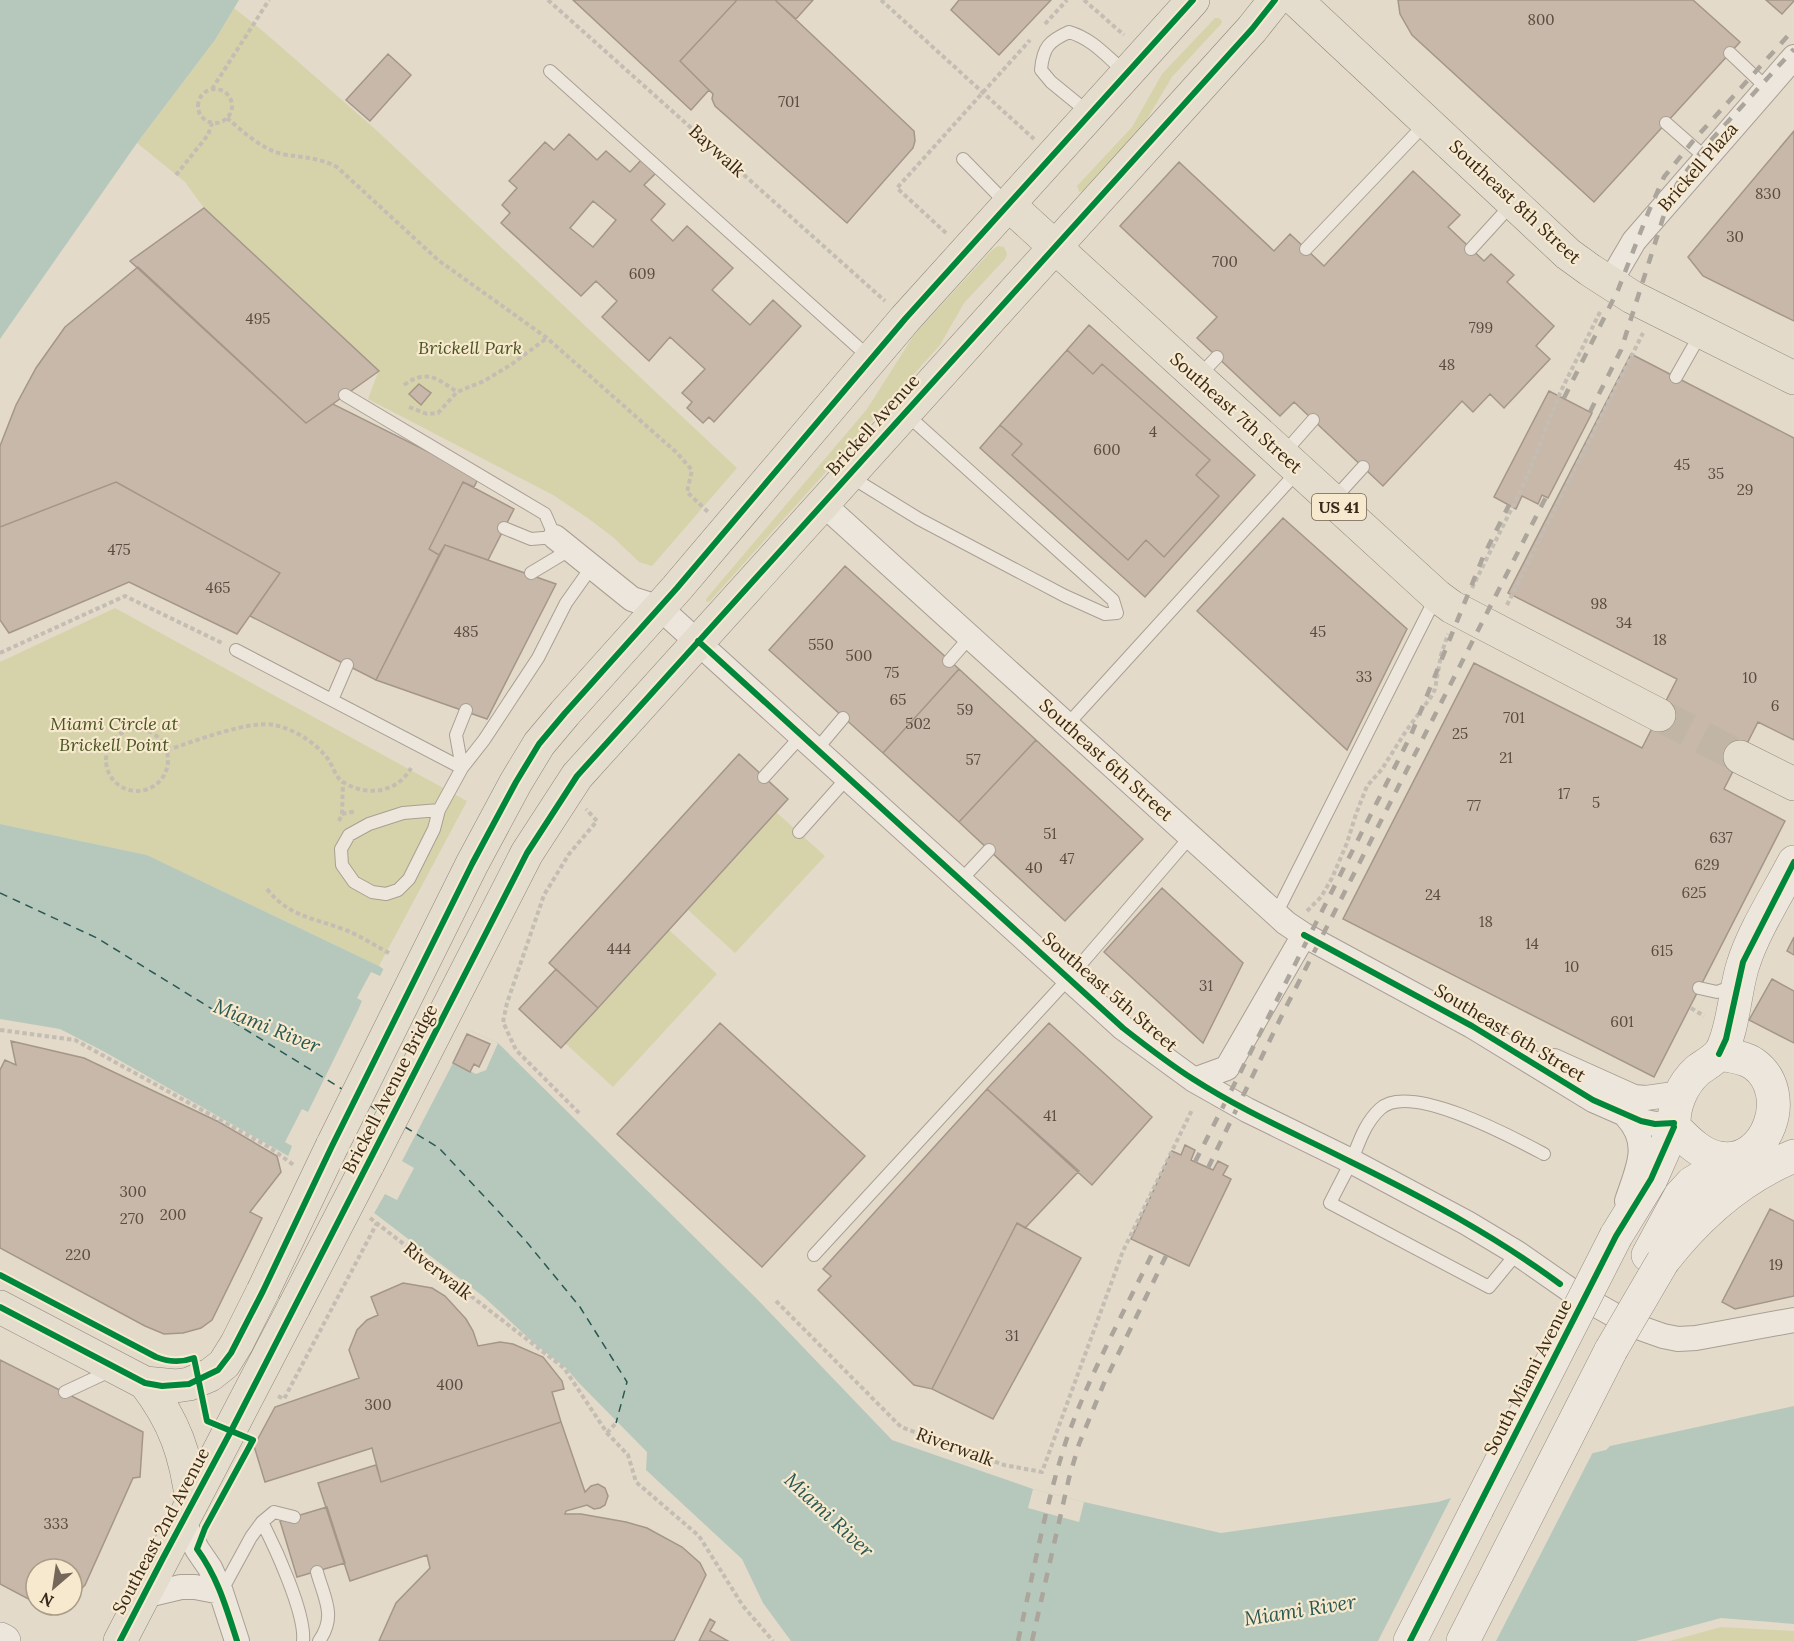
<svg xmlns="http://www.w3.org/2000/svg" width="1794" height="1641" viewBox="0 0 1794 1641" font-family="Lora,serif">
  <rect width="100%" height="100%" fill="#e4dac9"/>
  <path fill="#d6d3ab" d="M234 8 264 32 374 128 737 468 652 566 639 562 614 538 589 519 553 495 368 399 379 370 204 208 185 182 137 143 215 40Z
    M1215 18H1219L1222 21 1221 24 1172 77 1141 129 1083 191 1079 192 1077 186 1132 127 1162 74Z
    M998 246 1004 247 1007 254 1005 259 964 303 940 345 710 601 706 602V599L867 409 914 335 992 250Z
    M115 608 467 801 379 966 147 855 0 824V662Z
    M776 812 825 856 735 953 687 909Z
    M669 930 717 974 613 1087 565 1043Z
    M1721 1627 1794 1631V1641H1670Z"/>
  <path fill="#b6c8bc" d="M0 0H239L215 40 137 143 0 339Z
    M0 824 147 855 379 966 469 1030 498 1043 757 1299 892 1440 1033 1489 1084 1502 1221 1533 1438 1502 1518 1477 1563 1460 1606 1450 1610 1446 1794 1406V1624L1721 1618 1636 1641H791L763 1603 742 1559 646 1470 647 1452 578 1382 566 1368 536 1345 484 1297 369 1209 290 1157 103 1051 60 1029 0 1019Z"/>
  <path fill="#e4dac9" d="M385 966 470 1027 469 1030 498 1043 486 1070 476 1074 453 1063 402 1161 414 1168 397 1200 385 1194 373 1215 287 1159 292 1146 285 1142 302 1109 308 1112 358 1010 362 1001 357 998 371 972 380 976Z
    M1594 1450 1496 1641H1378L1453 1494 1517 1474 1562 1457Z
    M1033 1489 1084 1502 1079 1522 1028 1508Z"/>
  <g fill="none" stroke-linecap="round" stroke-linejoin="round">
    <path stroke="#2a5853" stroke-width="1.5" stroke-dasharray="8 6" stroke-linecap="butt" d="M0 893 97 938 342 1089
      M369 1105 378 1111
      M405 1127 439 1148 525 1240 580 1307 627 1382 616 1423"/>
  </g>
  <path fill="#c8b8aa" stroke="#a49689" stroke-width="1.5" fill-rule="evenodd" d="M573 0H737L680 61 709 90 691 110Z
    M737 0H775L914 131 915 141 913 148 847 223 715 106 712 99 713 94 680 61Z
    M775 0H813L796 19Z
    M959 0H1051L999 55 951 10Z
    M1398 0H1693L1740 42 1594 202 1412 35 1400 14Z
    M1766 0H1794V1L1782 14Z
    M388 54 411 75 370 121 346 100Z
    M1794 131V321L1703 276 1688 257Z
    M569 134 597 160 606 151 630 172 643 158 657 172 644 185 665 204 651 220 673 241 687 226 733 268 712 290 750 325 773 300 801 326 714 422 709 417 703 423 687 408 692 402 682 393 705 369 670 337 649 361 602 317 617 301 596 281 581 296 501 223 510 213 502 205 517 188 509 181 545 142 554 150ZM593 201 616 220 593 247 570 228Z
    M1179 162 1274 251 1290 234 1324 266 1413 171 1460 215 1448 227 1484 261 1491 254 1514 275 1507 282 1554 326 1536 346 1550 359 1504 408 1490 394 1473 412 1462 401 1383 486 1294 402 1280 416 1197 338 1217 317 1120 226Z
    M204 208 379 371 306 423 130 261Z
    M138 267 306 423 333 404 479 477 474 487 463 482 429 549 439 555 376 680 250 616 280 573 116 482 0 527V446L16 405 36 368 65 327Z
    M1089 325 1255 475 1145 597 980 448 1000 425 1022 444 1012 455 1128 560 1146 540 1164 557 1219 496 1196 475 1210 460 1102 364 1093 374 1067 350Z
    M1067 350 1093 374 1102 364 1210 460 1196 475 1219 496 1164 557 1146 540 1128 560 1012 455 1022 444 1000 425Z
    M1631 354 1794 438V740L1758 722 1724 789 1785 821 1654 1077 1343 919 1474 663 1642 748 1677 679 1508 593Z
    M419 384 431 393 421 405 409 394Z
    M1549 391 1592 413 1548 498 1542 495 1538 504 1522 496 1516 509 1494 497Z
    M116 482 280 573 237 634 129 582 9 633 0 620V527Z
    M463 482 514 509 488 560 445 545 439 555 429 549Z
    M1283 518 1407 629 1347 750 1197 611Z
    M445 545 556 584 487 719 376 680Z
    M845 566 959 669 883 753 769 650Z
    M959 669 1036 740 959 822 883 753Z
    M1036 740 1143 839 1065 921 959 822Z
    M739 754 788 799 598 1008 549 963Z
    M1162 888 1243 963 1203 1043 1104 952Z
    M1794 937V955L1787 951Z
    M556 969 598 1008 561 1048 519 1009Z
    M1772 979 1794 991V1043L1749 1020Z
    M720 1023 865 1156 762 1267 617 1134Z
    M1049 1023 1152 1117 1092 1185 987 1089Z
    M467 1034 490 1044 479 1067 474 1064 470 1072 453 1063Z
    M11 1041 84 1058 219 1122 277 1156 281 1172 250 1212 262 1218 212 1320 201 1328 183 1333 164 1334 145 1326 0 1248V1070L5 1060 16 1065Z
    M987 1089 1079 1171 1025 1228 1017 1223 932 1389 914 1385 818 1290 831 1276 823 1269Z
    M1185 1145 1195 1150 1191 1160 1213 1170 1218 1161 1228 1166 1223 1175 1231 1179 1189 1266 1131 1239 1172 1151 1181 1155Z
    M1770 1209 1794 1221V1296L1735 1309 1722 1302Z
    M1017 1223 1081 1258 993 1419 932 1389Z
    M403 1283 432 1288 445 1296 466 1319 473 1331 478 1346 500 1342 513 1344 543 1357 562 1381 564 1389 552 1392 561 1422 381 1482 372 1448 265 1482 254 1446 275 1407 359 1378 349 1350 357 1330 367 1320 378 1315 371 1297Z
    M0 1360 143 1432 140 1477 133 1478 85 1585 72 1598V1569H36V1603L0 1584Z
    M561 1422 585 1492 591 1486 598 1484 605 1488 608 1496 605 1505 600 1508 594 1509 587 1505 566 1511 565 1514H581L626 1522 647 1528 682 1547 700 1563 706 1575 674 1641H379L396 1603 430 1568 427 1555 350 1581 318 1483 376 1465 381 1482Z
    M327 1507 345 1563 297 1577 280 1521Z
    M41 1605H65L57 1613Z
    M710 1619 715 1622 710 1631 728 1641H699Z"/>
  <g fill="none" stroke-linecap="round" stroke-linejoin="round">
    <path stroke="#c1b6a6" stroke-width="33" stroke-dasharray="33 16" stroke-linecap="butt" d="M1659 715 1740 757"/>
    <g stroke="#a99f93" stroke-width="14">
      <path id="lane" d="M1730 53 1767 88
        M550 71 870 358
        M1089 113 1051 82 1041 70C1043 47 1049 41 1069 32 1093 39 1107 57 1126 73
        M1666 123 1706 158
        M963 159 1007 204
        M1306 249 1425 124
        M1471 249 1512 204
        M1199 376 1217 357
        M1676 377 1701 333
        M345 395 545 514 555 537 531 539 504 528
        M1284 453 1313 420
        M851 477 919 519 1065 596 1105 614 1117 613 1113 600 905 413
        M1333 500 1363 467
        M531 573 571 549
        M236 650 462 768
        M949 661 970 637
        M332 700 347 665
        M1067 725 1298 471
        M817 749 843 718
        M462 768 456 735 466 710
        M764 777 802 735
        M439 810 403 813 369 824 349 835 341 849 342 865 354 882 372 892 386 894 398 890 409 879 434 829 439 810 462 768 484 740 538 658 566 603 593 565
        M799 832 848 777
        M961 880 989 850
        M1276 914 1436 597
        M1699 988 1717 992 1733 986
        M1517 1253 1489 1287 1330 1203C1337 1189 1344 1176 1351 1162 1359 1143 1364 1124 1380 1109 1409 1081 1514 1138 1544 1154
        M814 1255 1069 978 1190 837
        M65 1392 110 1371
        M262 1522C275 1547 306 1614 303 1641
        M317 1572C324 1598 337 1616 319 1641
        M221 1592 251 1537 262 1522 274 1512 294 1517"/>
    </g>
    <g stroke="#a99f93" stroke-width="26">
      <path id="street" d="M1610 282 1634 241 1794 57
        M822 503 1286 923 1304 935 1472 1026 1593 1100 1641 1121 1655 1124 1674 1123
        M555 537 632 599 660 608 1123 1028 1194 1080 1247 1110 1351 1161 1467 1223 1517 1253 1573 1292 1632 1325 1663 1336 1678 1339 1696 1338 1794 1320
        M1554 1061 1634 1097 1646 1098 1681 1093
        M1194 1080 1227 1068 1304 935
        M1627 1201C1637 1170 1652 1144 1627 1117
        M183 1521 197 1549 210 1568 221 1592 237 1641
        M143 1596 181 1587H195L221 1592"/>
    </g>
    <g stroke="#988f83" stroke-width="34">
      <path id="secondary" d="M1719 1054C1731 1056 1744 1057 1754 1064 1794 1093 1767 1167 1719 1158 1701 1155 1687 1140 1674 1127 1673 1106 1682 1084 1698 1070 1705 1065 1714 1060 1720 1053 1733 1034 1735 988 1743 965 1753 932 1778 893 1794 862
        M1616 1236 1651 1179 1674 1127
        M1648 1255 1680 1196 1692 1183 1732 1159
        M1663 1261C1698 1216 1740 1178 1794 1156
        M0 1639 4 1641
        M1410 1641 1477 1509
        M1463 1641 1611 1350"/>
    </g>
    <g stroke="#8e857a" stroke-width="34">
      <path id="primary" d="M1296 0 1568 254 1590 270 1632 297 1794 378
        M1008 204 1437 596 1452 607 1659 715
        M1740 757 1794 784
        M332 1146 472 864 516 782 539 744 565 713 677 588 905 319 1193 0
        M367 1166 527 853 577 776 1252 29 1275 0
        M0 1307 145 1383 176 1386 189 1384 210 1375 224 1364 237 1343 263 1291
        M145 1383C175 1422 186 1455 192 1503
        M120 1641 294 1307"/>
    </g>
    <path stroke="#c4bdb3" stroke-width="4" stroke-dasharray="4.5 3" stroke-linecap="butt" d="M548 0 885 301
      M881 0 1034 139
      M1084 0 1124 35
      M1045 24 1067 0
      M198 106a17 17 0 1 1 34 0a17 17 0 1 1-34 0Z
      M212 89 269 0
      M227 118C243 132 262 149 282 154 303 158 318 157 337 167L438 260 547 338 677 453 692 470 687 492 708 512
      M176 175 208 135 212 123
      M946 233 897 188 1030 40
      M404 385C426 369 437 378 457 392
      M409 407 427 414 438 413 457 392 484 381 512 364 547 338
      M1472 588 1524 484 1560 393 1601 310
      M1507 605 1643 333
      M0 653 125 596 222 643
      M106 760a31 31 0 1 1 62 0a31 31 0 1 1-62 0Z
      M167 750C193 742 248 720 274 725 294 729 315 742 328 759 333 766 335 777 343 782 367 797 397 793 411 768
      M342 814 356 811
      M339 821 342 814 343 782
      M267 889C288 916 313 918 343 929 359 935 374 945 389 953
      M1307 911 1321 897 1332 878 1347 843 1356 814 1367 786 1382 769 1406 731 1431 697 1435 689 1441 655 1448 634
      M1691 1008 1704 1016
      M0 1030 75 1040 269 1147 295 1166
      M579 1113 516 1050 503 1022 507 1003 544 895 569 854 597 821 586 809
      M370 1218 564 1368 607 1433 628 1455 636 1482 699 1536 743 1606 773 1641
      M776 1301 901 1427 1004 1465 1042 1472 1123 1251 1192 1110
      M278 1396 284 1399 377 1223
      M607 1433 616 1423"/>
    <use href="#lane" stroke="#ece6dc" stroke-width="12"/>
    <use href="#street" stroke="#ece6dc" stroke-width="24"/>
    <use href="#secondary" stroke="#ece6dc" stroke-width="33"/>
    <use href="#primary" stroke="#e4dccc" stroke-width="33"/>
    <path stroke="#aba59c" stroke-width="4.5" stroke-dasharray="10 10" stroke-linecap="butt" d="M1564 398 1618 290 1648 213 1664 177 1693 141 1794 29
      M1590 412 1621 350 1663 218 1677 184 1703 149 1794 49
      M1195 1162 1411 735 1483 557 1509 505
      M1208 1168 1284 1011 1546 497
      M1018 1641C1033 1575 1045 1506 1066 1441 1089 1375 1124 1312 1154 1250
      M1032 1641 1069 1478 1079 1444 1104 1383 1166 1256"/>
    <g stroke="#988f83" stroke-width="34" stroke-linecap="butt">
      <path id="secondary-bridge" d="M1611 1350 1663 1261
        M1477 1509 1616 1236"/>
    </g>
    <g stroke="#8e857a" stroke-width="34" stroke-linecap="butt">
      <path id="primary-bridge" d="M263 1291 332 1146
        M294 1307 367 1166"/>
    </g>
    <use href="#secondary-bridge" stroke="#ece6dc" stroke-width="33"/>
    <use href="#primary-bridge" stroke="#e4dccc" stroke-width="33"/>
    <g stroke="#f7e9ce" stroke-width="10">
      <path id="cycleway" d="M698 641 1123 1028C1146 1046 1169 1064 1193 1079 1243 1111 1298 1135 1351 1162 1424 1198 1495 1236 1560 1284
        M1304 935 1472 1026 1593 1100 1641 1121 1655 1124 1674 1123
        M1719 1054 1726 1039 1743 962 1794 862
        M0 1275 156 1357C169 1362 180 1363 194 1358L207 1421 253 1440 205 1528 197 1549C218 1578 226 1607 237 1641
        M0 1307 145 1383 162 1386 189 1384 218 1370 231 1353 263 1291 332 1146 472 864 516 782 539 744 565 713 677 588 905 319 1193 0
        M120 1641 163 1558 231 1431 527 853 577 776 1252 29 1275 0
        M1410 1641 1616 1236 1651 1179 1674 1127"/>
    </g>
    <use href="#cycleway" stroke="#00873e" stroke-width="6"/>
  </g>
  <g text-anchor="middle" stroke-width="4.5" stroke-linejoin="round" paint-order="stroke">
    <g font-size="15" fill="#5b4c40">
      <text x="1541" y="25">800</text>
      <text x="789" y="107">701</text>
      <text x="1768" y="199">830</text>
      <text x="1735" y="242">30</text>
      <text x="1225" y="267">700</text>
      <text x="642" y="279">609</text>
      <text x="258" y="324">495</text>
      <text x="1481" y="333">799</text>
      <text x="1447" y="370">48</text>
      <text x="1153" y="437">4</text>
      <text x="1107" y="455">600</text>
      <text x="1682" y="470">45</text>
      <text x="1716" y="479">35</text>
      <text x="1745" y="495">29</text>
      <text x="119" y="555">475</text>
      <text x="218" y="593">465</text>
      <text x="1599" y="609">98</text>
      <text x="1624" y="628">34</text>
      <text x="466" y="637">485</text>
      <text x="1318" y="637">45</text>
      <text x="1660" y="645">18</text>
      <text x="821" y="650">550</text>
      <text x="859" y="661">500</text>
      <text x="892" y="678">75</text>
      <text x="1364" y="682">33</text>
      <text x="1750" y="683">10</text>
      <text x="898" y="705">65</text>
      <text x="1775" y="711">6</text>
      <text x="965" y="715">59</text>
      <text x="1514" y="723">701</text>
      <text x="918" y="729">502</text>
      <text x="1460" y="739">25</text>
      <text x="1506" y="763">21</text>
      <text x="973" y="765">57</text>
      <text x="1564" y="799">17</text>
      <text x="1596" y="808">5</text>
      <text x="1474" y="811">77</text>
      <text x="1050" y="839">51</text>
      <text x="1721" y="843">637</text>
      <text x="1067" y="864">47</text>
      <text x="1707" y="870">629</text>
      <text x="1034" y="873">40</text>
      <text x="1694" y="898">625</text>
      <text x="1433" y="900">24</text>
      <text x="1486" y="927">18</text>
      <text x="1532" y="949">14</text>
      <text x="619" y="954">444</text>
      <text x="1662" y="956">615</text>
      <text x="1572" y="972">10</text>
      <text x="1206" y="991">31</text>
      <text x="1622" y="1027">601</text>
      <text x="1050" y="1121">41</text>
      <text x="133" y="1197">300</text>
      <text x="173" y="1220">200</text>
      <text x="132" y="1224">270</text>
      <text x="78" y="1260">220</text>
      <text x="1776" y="1270">19</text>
      <text x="1012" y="1341">31</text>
      <text x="450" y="1390">400</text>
      <text x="378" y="1410">300</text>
      <text x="56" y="1529">333</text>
    </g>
    <rect fill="#f7e9ce" stroke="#716251" stroke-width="1.5" x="1312" y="494" width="54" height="26" rx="4.5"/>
    <g font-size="16" font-weight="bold" fill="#37281c">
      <text x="1339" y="513">US 41</text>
    </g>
    <g font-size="18" fill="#37281c" stroke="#f7e9ce">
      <text transform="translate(717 151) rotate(42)" y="6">Baywalk</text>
      <text transform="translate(1698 167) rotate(-49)" y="6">Brickell Plaza</text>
      <text transform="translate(1515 202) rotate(43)" y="6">Southeast 8th Street</text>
      <text transform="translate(1236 413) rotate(42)" y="6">Southeast 7th Street</text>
      <text transform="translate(873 425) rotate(-48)" y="6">Brickell Avenue</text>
      <text transform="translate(1106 760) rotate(42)" y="6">Southeast 6th Street</text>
      <text transform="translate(1110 992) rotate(41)" y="6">Southeast 5th Street</text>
      <text transform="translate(1510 1033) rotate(31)" y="6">Southeast 6th Street</text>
      <text transform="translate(390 1089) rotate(-63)" y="6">Brickell Avenue Bridge</text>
      <text transform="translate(438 1271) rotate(38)" y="6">Riverwalk</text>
      <text transform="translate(1528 1377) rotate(-63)" y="6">South Miami Avenue</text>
      <text transform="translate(955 1447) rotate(20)" y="6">Riverwalk</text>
      <text transform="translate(161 1531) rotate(-62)" y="6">Southeast 2nd Avenue</text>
    </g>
    <g font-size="18" font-style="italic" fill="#4a5521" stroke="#f7e9ce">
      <text x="470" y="354">Brickell Park</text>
      <text x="114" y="730">Miami Circle at<tspan x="114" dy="21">Brickell Point</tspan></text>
    </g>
    <g font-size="20" font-style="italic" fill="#2a5853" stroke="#f7e9ce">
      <text transform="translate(267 1026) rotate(22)" y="7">Miami River</text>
      <text transform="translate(829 1515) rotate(43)" y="7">Miami River</text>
      <text transform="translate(1300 1610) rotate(-9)" y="7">Miami River</text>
    </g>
  </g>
  <g transform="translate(54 1587) rotate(209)"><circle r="28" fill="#f7e9ce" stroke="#aa9c87" stroke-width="1.5"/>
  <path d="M0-4.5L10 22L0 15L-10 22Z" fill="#746659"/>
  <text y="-9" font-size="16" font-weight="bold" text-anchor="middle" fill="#37281c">N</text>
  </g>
</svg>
